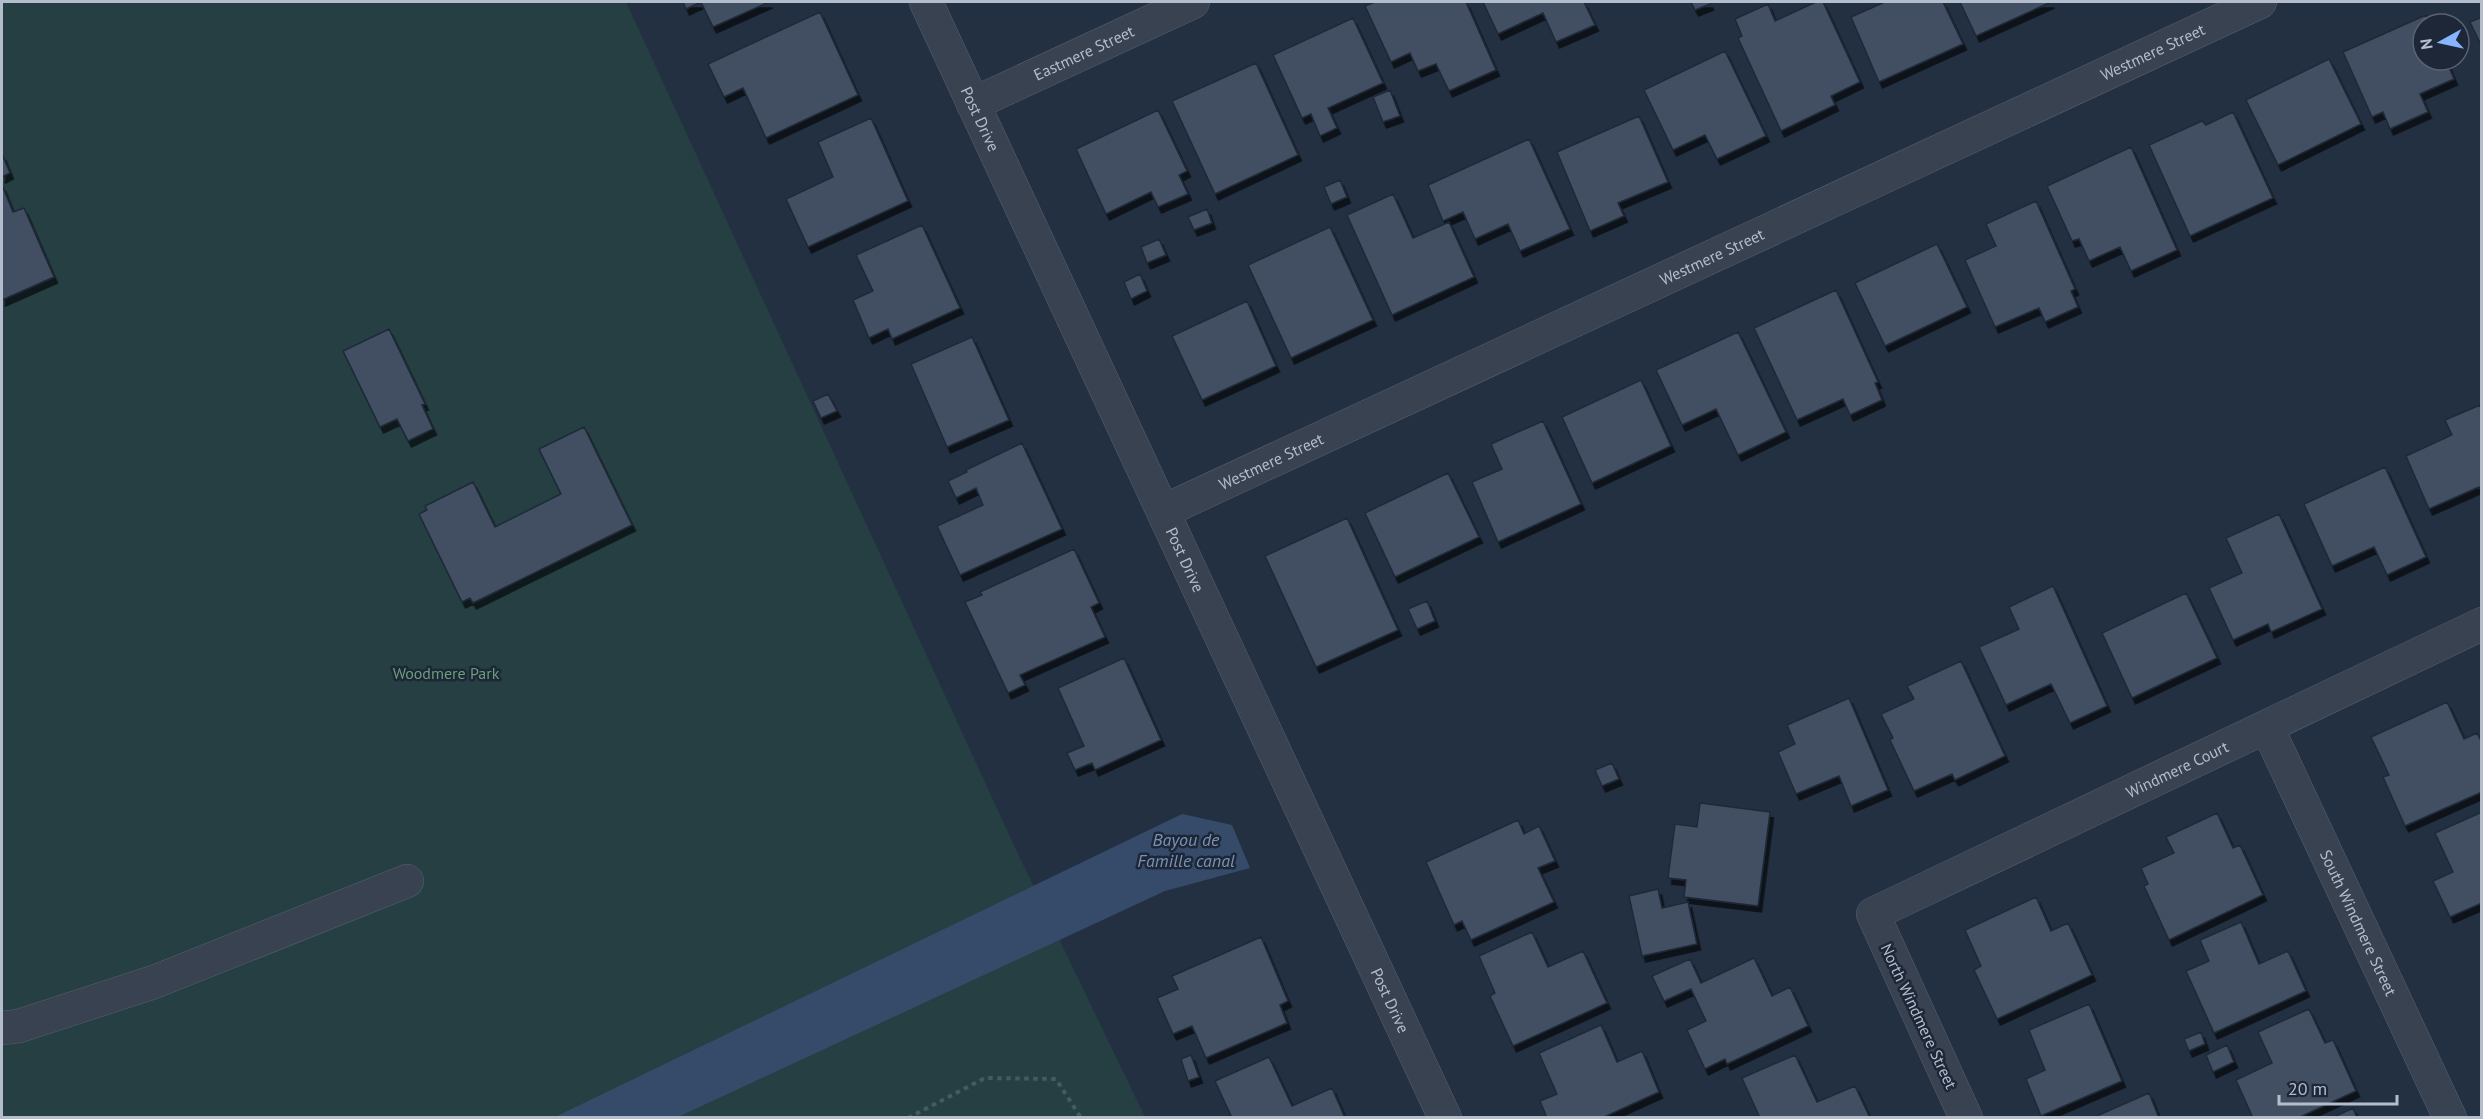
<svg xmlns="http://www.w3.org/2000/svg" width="2483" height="1119" viewBox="0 0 2483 1119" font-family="'PT Sans',sans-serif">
  <defs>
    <filter id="shadow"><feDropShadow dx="3.5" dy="6" stdDeviation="0" flood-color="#0009"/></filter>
  </defs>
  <rect width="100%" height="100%" fill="#233042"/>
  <path fill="#253f43" d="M2 2H626L1018 854 1145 1117 2 1118Z"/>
  <path fill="#364b6a" d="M1182 814 1232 825 1250 868 1165 891 678 1117H555Z"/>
  <path fill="#425064" stroke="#1f2939" stroke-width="1.5" filter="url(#shadow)" d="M683 2H701L686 9Z
    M701 2H769L713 27Z
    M1375 2H1466L1496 70 1449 91 1436 64 1418 71 1410 53 1391 62 1365 6Z
    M1483 2H1584L1595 25 1556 42 1543 13 1498 34Z
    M1691 2H1709L1710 4 1695 10Z
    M1816 2H1823L1860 82 1831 96 1835 105 1781 131 1738 38 1742 36 1735 19 1768 4 1775 21Z
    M1885 2H1943L1963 44 1879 82 1851 17Z
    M1960 2H2051L1976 36Z
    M820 12 858 95 766 138 743 88 724 97 708 64Z
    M2426 15 2430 24H2423V60H2446L2454 79 2420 94 2428 112 2390 129 2383 112 2372 117 2343 52Z
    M2482 17V47L2470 22Z
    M1353 18 1383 83 1328 108 1337 128 1320 136 1311 114 1302 118 1273 55Z
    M1725 51 1766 136 1717 159 1705 135 1673 150 1644 90Z
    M2329 59 2361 124 2278 165 2246 100Z
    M1256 63 1298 155 1215 194 1172 101Z
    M1390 90 1400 116 1383 122 1373 97Z
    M1158 110 1187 171 1179 175 1188 194 1158 207 1151 192 1106 214 1076 149Z
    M2233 112 2273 198 2190 236 2149 145 2202 121 2206 125Z
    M1639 116 1668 182 1618 203 1624 216 1590 231 1557 152Z
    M871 118 908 201 808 247 786 199 833 177 818 142Z
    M1529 139 1570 229 1520 251 1508 224 1475 239 1463 212 1443 221 1428 185Z
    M2131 147 2177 250 2131 271 2120 247 2089 261 2079 239 2072 241 2047 186Z
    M2 154 10 173 2 177Z
    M1340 180 1347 197 1331 204 1324 187Z
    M2 185 13 212 24 208 54 277 2 300Z
    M1393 194 1413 238 1449 222 1474 277 1392 315 1347 215Z
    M2036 201 2075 289 2071 291 2078 307 2045 322 2039 308 1995 327 1965 260 1996 246 1986 224Z
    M1207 209 1212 223 1194 230 1188 217Z
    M922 225 960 308 892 339 888 329 869 338 853 300 873 291 856 255Z
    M1330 227 1373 320 1291 358 1248 265Z
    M1159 239 1166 255 1147 263 1141 247Z
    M1937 244 1967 307 1885 346 1855 283Z
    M1140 274 1147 291 1131 299 1124 282Z
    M1836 290 1878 382 1875 383 1882 400 1850 415 1843 399 1797 420 1754 328Z
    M1247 301 1276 366 1202 400 1172 336Z
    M389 329 425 404 422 405 433 429 408 441 397 419 380 427 343 351Z
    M1738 332 1786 432 1738 455 1716 409 1682 425 1656 370Z
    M972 337 1009 420 947 447 911 364Z
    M1641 380 1671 446 1592 483 1562 417Z
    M828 394 837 411 821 418 813 401Z
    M2480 405 2482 409V492L2479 487 2429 509 2406 456 2452 435 2445 420Z
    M1543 421 1581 504 1498 542 1472 482 1502 469 1491 444Z
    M584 427 632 525 473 603 470 598 462 602 419 514 427 510 425 506 473 482 495 527 561 494 539 449Z
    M1022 443 1062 529 960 575 937 526 983 505 976 488 956 498 948 481 967 472 966 470Z
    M2385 467 2426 557 2387 575 2374 547 2332 566 2304 504Z
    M1448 473 1479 537 1395 577 1365 513Z
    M2279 514 2322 609 2271 632 2268 624 2233 640 2209 588 2242 573 2226 538Z
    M1347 518 1398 630 1316 667 1265 556Z
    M1074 549 1099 603 1091 607 1105 637 1020 675 1025 685 1008 693 965 602 982 595 980 592Z
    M2053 586 2107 706 2070 723 2051 684 2006 705 1979 647 2019 629 2009 607Z
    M2186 593 2217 658 2132 698 2102 633Z
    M1427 601 1435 621 1417 629 1408 609Z
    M1124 658 1161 740 1095 770 1092 763 1075 770 1067 753 1084 746 1058 688Z
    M1961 661 2005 756 1955 780 1952 774 1914 791 1890 740 1893 738 1881 714 1914 699 1907 686Z
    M1849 698 1888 790 1851 806 1839 776 1796 794 1778 752 1795 744 1787 725Z
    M2447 702 2464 739 2477 733 2482 743V792L2405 826 2383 777 2389 775 2371 737Z
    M1612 763 1619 779 1602 786 1595 770Z
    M1700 803 1770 812 1758 906 1684 897 1686 880 1668 878 1675 824 1697 827Z
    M2482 812V903L2450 917 2433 881 2453 872 2435 833Z
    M2217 813 2233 848 2240 845 2263 895 2169 940 2144 886 2148 884 2141 868 2174 853 2166 837Z
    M1518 820 1524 834 1539 826 1555 861 1538 868 1554 902 1471 940 1462 921 1454 925 1426 862Z
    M1658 889 1662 908 1688 902 1697 944 1642 956 1629 896Z
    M2036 897 2051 931 2068 923 2092 975 1997 1019 1974 970 1981 966 1965 930Z
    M2241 922 2259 964 2288 951 2306 991 2214 1033 2186 971 2209 961 2200 940Z
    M1532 932 1548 967 1583 951 1607 1003 1513 1046 1490 996 1495 993 1479 956Z
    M1261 937 1288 1001 1280 1005 1287 1023 1206 1058 1192 1026 1173 1034 1157 998 1178 989 1172 976Z
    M1754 958 1772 996 1790 987 1808 1026 1727 1064 1725 1059 1705 1069 1687 1030 1706 1021 1691 989 1664 1001 1652 976 1690 959 1701 983Z
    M2089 1004 2122 1081 2041 1116 2026 1079 2045 1070 2029 1030Z
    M2309 1009 2325 1043 2333 1040 2356 1091 2298 1118H2253L2236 1080 2272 1063 2258 1032Z
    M1601 1025 1617 1062 1642 1051 1659 1092 1602 1118H1547L1540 1101 1557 1094 1539 1053Z
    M2201 1032 2205 1044 2189 1051 2184 1039Z
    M2227 1045 2234 1062 2213 1072 2206 1055Z
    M1191 1055 1199 1077 1188 1081 1181 1059Z
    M1795 1055 1817 1102 1855 1086 1870 1118H1760L1742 1078Z
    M1269 1057 1292 1106 1332 1088 1345 1118H1232L1215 1081Z
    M2149 1093 2159 1118H2092Z
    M2353 1108 2357 1118H2332Z"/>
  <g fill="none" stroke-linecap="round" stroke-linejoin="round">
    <g stroke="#56606f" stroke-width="34">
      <g id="minor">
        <path id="s1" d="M926 2 1445 1118"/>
        <path id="s2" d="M973 104 1193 2"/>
        <path id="s3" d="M1164 511 2260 2"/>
        <path id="s4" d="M2267 727 2450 1118"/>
        <path d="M2 1028 19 1026 154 982 407 881"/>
        <path id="s5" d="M1966 1118 1873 914 2482 624"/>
      </g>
    </g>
    <path stroke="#445c60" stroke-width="4" stroke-dasharray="4.5 4.5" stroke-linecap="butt" d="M908 1118 985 1078 1056 1079 1081 1118"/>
    <use href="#minor" stroke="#384251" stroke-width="33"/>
  </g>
  <g text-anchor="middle" stroke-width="5" stroke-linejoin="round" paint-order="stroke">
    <g font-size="16" fill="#b4bdcc" stroke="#1d2737">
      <text dy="6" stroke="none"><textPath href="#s3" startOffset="1090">Westmere Street</textPath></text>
      <text dy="6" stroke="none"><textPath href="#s2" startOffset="122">Eastmere Street</textPath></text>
      <text dy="6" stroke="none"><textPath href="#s1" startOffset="129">Post Drive</textPath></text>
      <text dy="6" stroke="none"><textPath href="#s3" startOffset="604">Westmere Street</textPath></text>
      <text dy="6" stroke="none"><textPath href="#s3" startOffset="118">Westmere Street</textPath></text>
      <text dy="6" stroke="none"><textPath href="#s1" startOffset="615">Post Drive</textPath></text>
      <text dy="6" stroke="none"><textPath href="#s5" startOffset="561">Windmere Court</textPath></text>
      <text dy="6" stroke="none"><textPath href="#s4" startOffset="216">South Windmere Street</textPath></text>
      <text dy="6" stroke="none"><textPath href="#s1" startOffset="1101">Post Drive</textPath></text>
      <text transform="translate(1919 1016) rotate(65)" y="6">North Windmere Street</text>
    </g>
    <g font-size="16" fill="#6a9e76" stroke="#1d2737">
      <text x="446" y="679">Woodmere Park</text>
    </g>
    <g font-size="18" font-style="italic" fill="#7a93b5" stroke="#1d2737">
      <text x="1186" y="846">Bayou de<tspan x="1186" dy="21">Famille canal</tspan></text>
    </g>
  </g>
  <rect width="2483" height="1119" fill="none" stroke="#b4bdcc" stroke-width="6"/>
  <g transform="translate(2441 42) rotate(262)"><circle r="28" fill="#1d2737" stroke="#596373" stroke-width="1.5"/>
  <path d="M0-4.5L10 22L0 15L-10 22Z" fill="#86b4ff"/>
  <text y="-9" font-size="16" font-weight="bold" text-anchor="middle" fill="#b4bdcc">N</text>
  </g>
  <path d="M2279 1095v9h118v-9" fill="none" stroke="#b4bdcc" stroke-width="3"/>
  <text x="2288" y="1095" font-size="18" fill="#b4bdcc" stroke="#1d2737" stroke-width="4.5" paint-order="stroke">20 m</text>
</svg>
